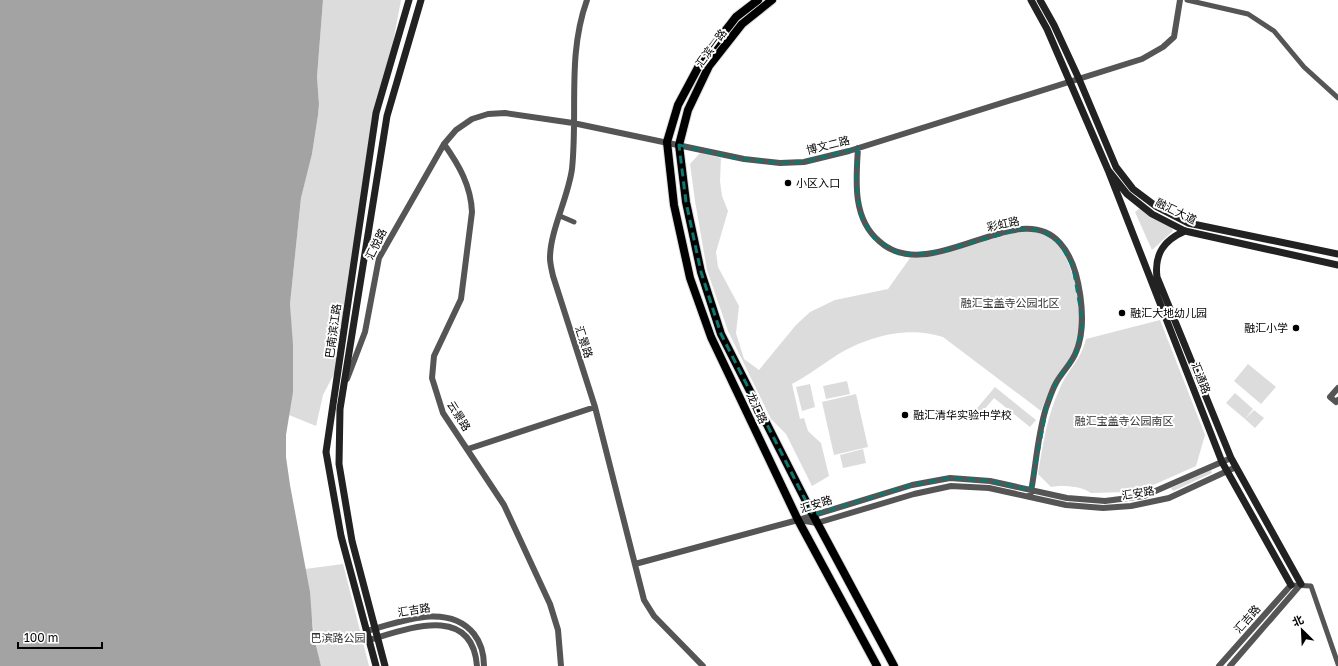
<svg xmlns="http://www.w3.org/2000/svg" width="1338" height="666" viewBox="0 0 1338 666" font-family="'Golos Text','Noto Sans SC',sans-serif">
  <rect width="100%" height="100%" fill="#fff"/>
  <path fill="#dcdcdc" d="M323 0H401L378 122 336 370 323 395 316 426 289 415 293 376 290 304 301 198 312 154 318 115 319 104 317 77Z
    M700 153 721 158 720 181 722 196 728 211 716 252 718 267 739 306 736 333 744 359 759 370 796 325 810 312 835 300 888 289 910 258C949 258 982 235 1020 232 1033 230 1049 234 1058 245 1074 264 1084 314 1079 339 1075 355 1062 367 1054 381 1049 390 1045 401 1041 411L943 337C907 325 865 337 834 357 820 366 807 376 792 384L800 419 804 418 808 431 821 443 829 476 812 486 786 434 771 419 728 331 707 270 695 201 690 164Z
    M1140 208 1172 228 1173 231 1152 250 1135 212Z
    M1160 320 1205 435 1196 466 1142 490 1131 492 1091 493C1081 486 1063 485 1051 487L1038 474C1043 444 1047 416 1060 388 1068 369 1080 362 1086 339Z
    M1248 364 1276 387 1261 404 1234 381Z
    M847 381 850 394 826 399 823 386Z
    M810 384 815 407 802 411 796 387Z
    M995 387 1036 420 1030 427 994 398 983 411 973 413Z
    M1235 393 1253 409 1245 419 1226 403Z
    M856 394 868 447 834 455 822 402Z
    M1254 410 1264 418 1255 428 1245 419Z
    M863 449 866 463 843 468 840 455Z
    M1211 470 1212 473 1173 491 1171 488Z
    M343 564 369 666H321C312 634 311 602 305 569Z"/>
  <path fill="#a3a3a3" d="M0 0H323L317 77 319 104 318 115 312 154 301 198 290 304 293 345V392L286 435V457L290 485 310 592 313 633 321 666H0Z"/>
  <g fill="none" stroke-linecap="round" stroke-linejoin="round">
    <g stroke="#dbdbdb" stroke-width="10">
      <path id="primary" d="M758 0 736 17 701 62 678 105 667 142 674 205 690 278 711 337 798 520 877 666
        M772 0 742 24 709 66 688 110 679 145 686 202 701 272 721 334 813 515 894 666"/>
    </g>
    <path stroke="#555" stroke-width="5" d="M1187 0 1248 14 1274 31 1304 67 1338 98
      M560 216 574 222
      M1291 585 1311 586 1338 664"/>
    <path stroke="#555" stroke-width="6" d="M587 0C567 55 578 112 572 169 568 198 550 231 550 258 550 264 552 271 553 276L595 407 644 600 654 616 703 666
      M444 144C459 165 471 186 472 212L461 299 434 356 432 378 443 413 504 505 550 604 558 630 561 666
      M858 148C856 180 852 218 879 241 930 288 1018 195 1060 243 1081 266 1088 325 1076 352 1072 363 1062 372 1056 383 1052 390 1049 400 1046 408 1037 437 1036 467 1030 497
      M347 379 365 332 379 258 444 144 456 130 472 119 488 114 505 113 573 123 744 159 780 163 804 162 849 151 1142 59 1163 47 1174 37 1180 0
      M1338 388 1330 397 1336 402 1338 400
      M468 449 595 407
      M799 520 817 523 914 494 951 486 989 488 1066 505 1103 508 1131 506 1169 498 1236 467
      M635 564 798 520 912 485 950 478 990 481 1067 498 1105 501 1144 496 1231 458
      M367 631C400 622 448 602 474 634 481 643 484 655 484 666
      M369 640C407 629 472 603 477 666
      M1219 666 1291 585
      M1230 666 1301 584"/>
    <path stroke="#222" stroke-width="7" d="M1031 0 1047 29 1108 170 1127 194 1152 214 1185 231 1338 265
      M1040 0 1054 25 1079 79 1116 167 1133 189 1157 207 1188 223 1338 254
      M1108 170 1222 462 1291 585
      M1185 231C1164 240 1154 254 1157 277L1231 458 1301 584
      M376 666 341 536 326 452 376 113 409 0
      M385 666 352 541 339 464 340 409 387 116 421 0"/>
    <use href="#primary" stroke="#000" stroke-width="8"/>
  </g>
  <path fill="none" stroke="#0f766e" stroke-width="3" stroke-dasharray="8 5" stroke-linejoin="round" d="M679 145 734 158 780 163 804 162 858 148 856 181 861 216 874 238 901 255 940 252 1020 229 1041 230 1060 243 1073 267 1083 324 1076 354 1056 383 1047 406 1031 490 990 481 950 478 912 485 813 515 721 334 701 272 686 202Z"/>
  <g fill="#000" stroke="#fff" stroke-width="1.5">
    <circle cx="788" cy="183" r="4"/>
    <circle cx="1122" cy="313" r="4"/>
    <circle cx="1296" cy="328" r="4"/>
    <circle cx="905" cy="415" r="4"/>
  </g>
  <g text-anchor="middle" stroke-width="4" stroke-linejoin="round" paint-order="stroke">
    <g font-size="11" fill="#000" stroke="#fff">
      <text transform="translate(711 48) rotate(-54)" y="4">汇滨一路</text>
      <text transform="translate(828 145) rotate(-14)" y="4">博文二路</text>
      <text transform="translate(1176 211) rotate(26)" y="4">融汇大道</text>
      <text transform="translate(1003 224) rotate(-12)" y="4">彩虹路</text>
      <text transform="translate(376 244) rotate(-64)" y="4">汇悦路</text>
      <text transform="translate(333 331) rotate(-82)" y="4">巴南滨江路</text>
      <text transform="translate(584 342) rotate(72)" y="4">汇景路</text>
      <text transform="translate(1201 378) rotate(69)" y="4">汇通路</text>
      <text transform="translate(757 408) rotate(65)" y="4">龙汇路</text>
      <text transform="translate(459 416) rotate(58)" y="4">云景路</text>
      <text transform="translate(1138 493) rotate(-9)" y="4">汇安路</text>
      <text transform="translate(816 504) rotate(-17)" y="4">汇安路</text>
      <text transform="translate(414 610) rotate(-9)" y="4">汇吉路</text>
      <text transform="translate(1247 619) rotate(-49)" y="4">汇吉路</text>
    </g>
    <g font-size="11" fill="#000" stroke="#fff" text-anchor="start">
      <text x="796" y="187">小区入口</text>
      <text x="1130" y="317">融汇大地幼儿园</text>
      <text x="1288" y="332" text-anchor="end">融汇小学</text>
      <text x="913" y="419">融汇清华实验中学校</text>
    </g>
    <g font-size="11" fill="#333" stroke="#fff">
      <text x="1010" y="307">融汇宝盖寺公园北区</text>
      <text x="1124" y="425">融汇宝盖寺公园南区</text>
      <text x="338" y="642">巴滨路公园</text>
    </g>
  </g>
  <g transform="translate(1302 630) rotate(336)" stroke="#ffffff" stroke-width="3" paint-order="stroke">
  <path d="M0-3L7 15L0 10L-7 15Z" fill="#000000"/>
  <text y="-6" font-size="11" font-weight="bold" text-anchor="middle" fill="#000000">北</text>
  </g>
  <path d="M18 642v6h84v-6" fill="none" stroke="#000000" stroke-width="2"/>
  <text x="24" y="642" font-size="12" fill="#000000" stroke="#ffffff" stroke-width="3" paint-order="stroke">100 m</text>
</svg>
